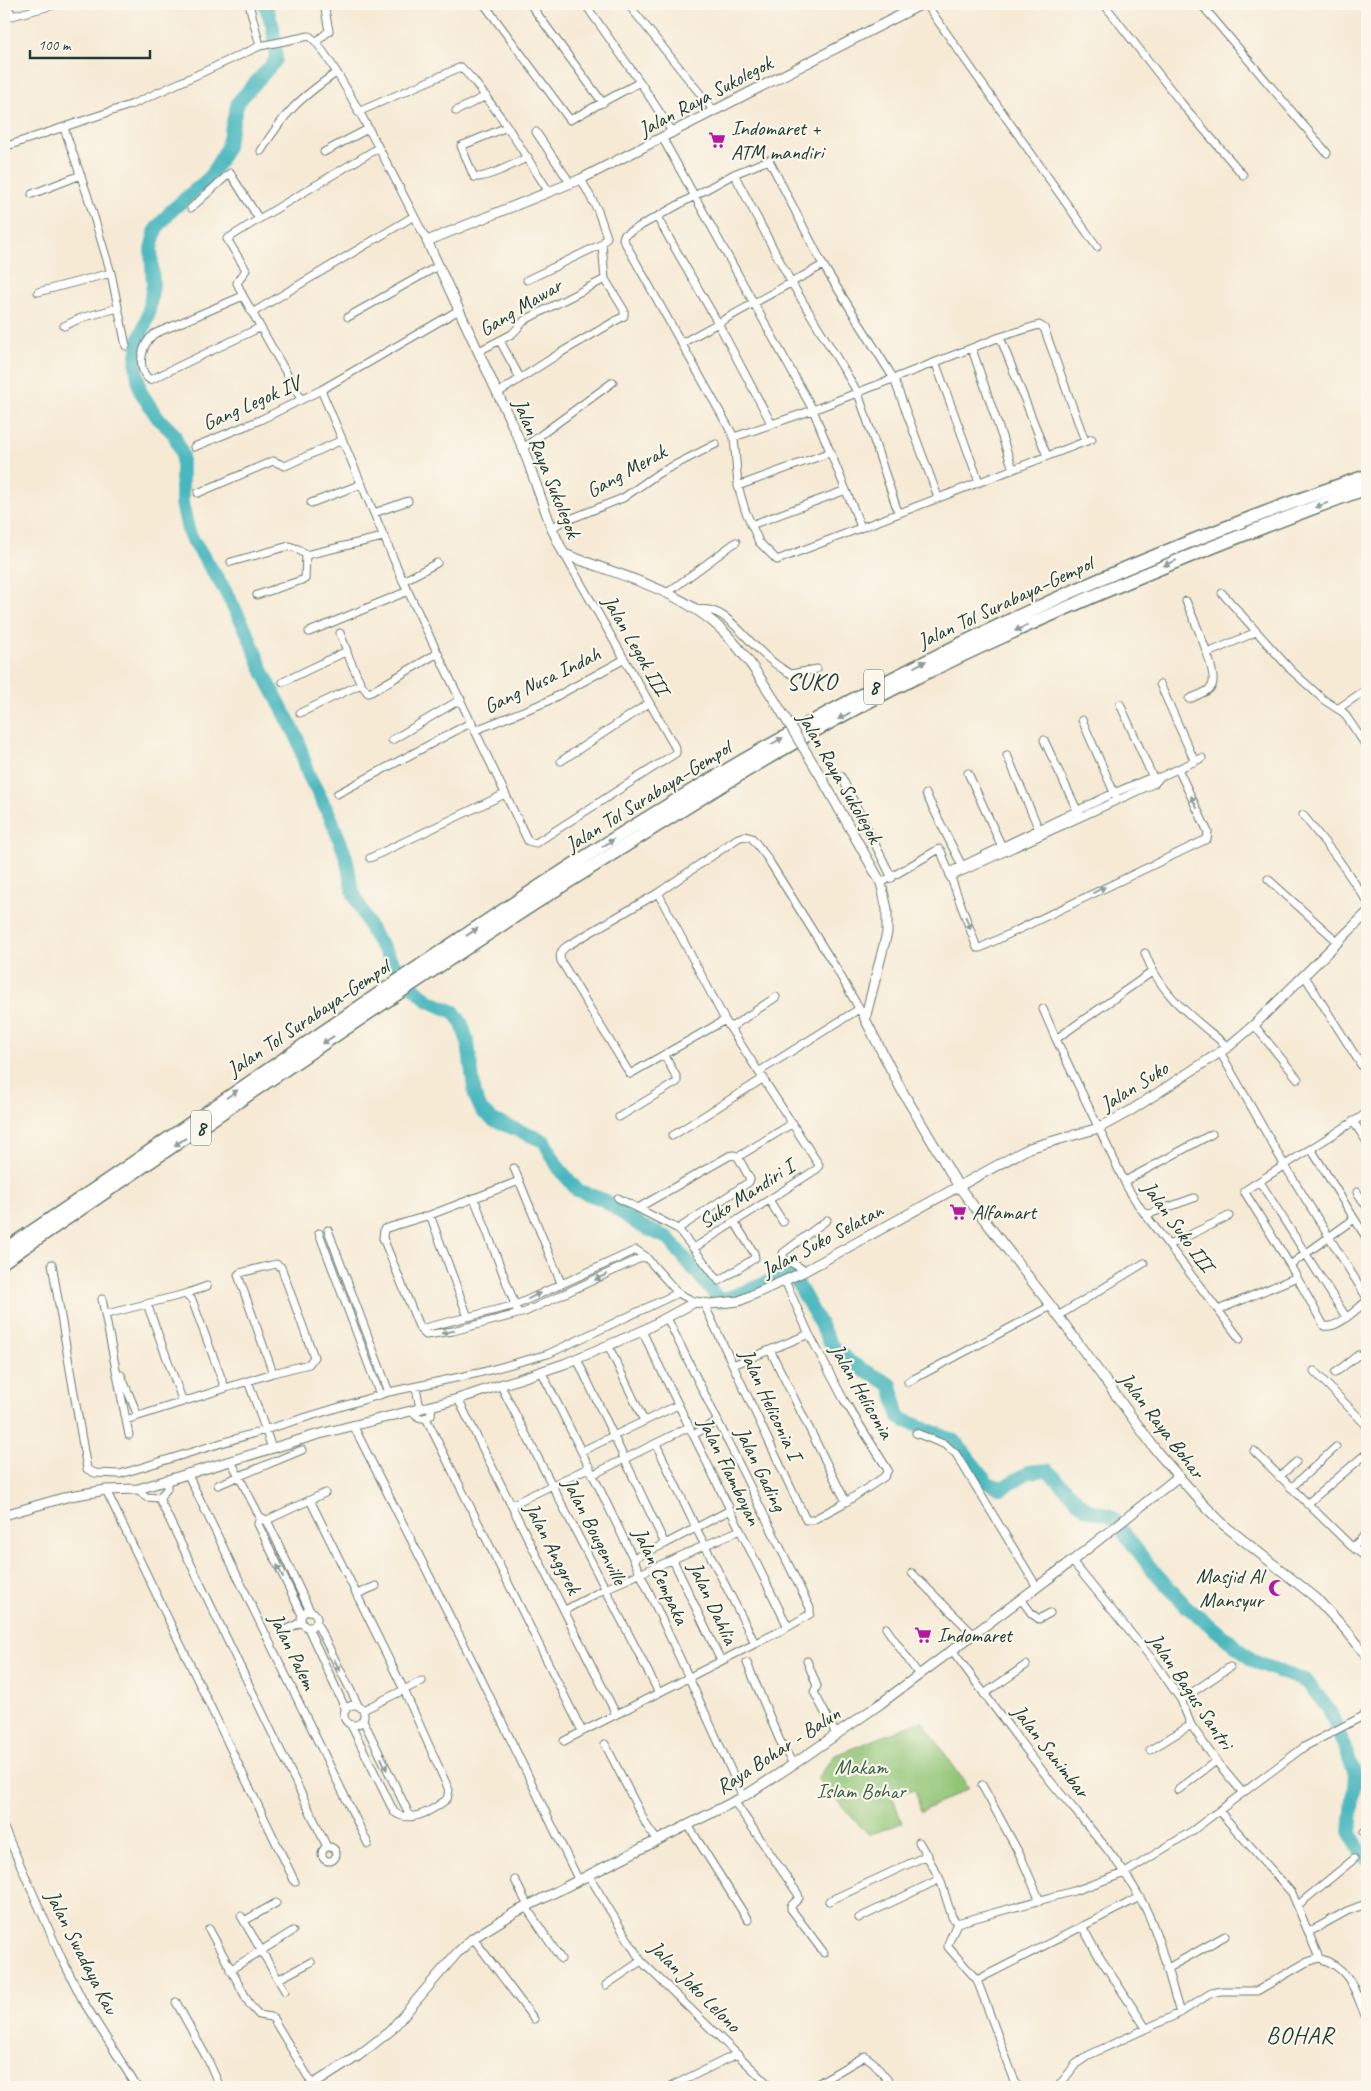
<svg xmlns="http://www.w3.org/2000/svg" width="1371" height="2091" viewBox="0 0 1371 2091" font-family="Caveat,sans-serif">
  <rect width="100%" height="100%" fill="#fbf7ec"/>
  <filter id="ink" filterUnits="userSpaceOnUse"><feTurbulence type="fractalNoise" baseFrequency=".02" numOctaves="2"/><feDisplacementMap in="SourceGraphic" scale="10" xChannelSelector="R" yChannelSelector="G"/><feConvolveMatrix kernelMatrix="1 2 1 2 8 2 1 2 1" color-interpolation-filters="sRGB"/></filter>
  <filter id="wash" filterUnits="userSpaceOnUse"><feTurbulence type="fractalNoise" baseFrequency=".0096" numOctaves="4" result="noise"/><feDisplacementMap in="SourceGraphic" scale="20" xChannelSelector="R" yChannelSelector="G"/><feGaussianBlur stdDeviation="1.12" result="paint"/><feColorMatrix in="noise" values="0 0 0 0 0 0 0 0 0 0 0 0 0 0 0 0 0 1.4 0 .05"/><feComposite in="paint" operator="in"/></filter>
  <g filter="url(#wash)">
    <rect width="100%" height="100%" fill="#f6ead5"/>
    <path fill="#91c576" stroke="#588155" d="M922 1721 969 1788 921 1812 915 1790 891 1792 902 1823 868 1835 817 1778 835 1755Z"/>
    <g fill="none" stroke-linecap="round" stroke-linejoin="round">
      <path stroke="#48b7be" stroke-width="14" d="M265 4 273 27 276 60 238 102 226 150 209 178 172 210 156 229 151 249 153 285 148 316 139 341 136 365 140 391 157 417 174 434 182 454V503L189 534 223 587 247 632 264 674 297 737 308 774 331 818 346 857 353 892 372 932 393 963 413 987 429 1001 454 1012 462 1024 468 1043 475 1096 482 1111 493 1120 544 1141 558 1167 577 1190 604 1200 639 1225 668 1238 720 1301 792 1273 832 1346 853 1364 891 1385 899 1418 955 1441 988 1483 1002 1488 1029 1472 1047 1470 1086 1509 1111 1516 1150 1567 1186 1606 1255 1662 1307 1682 1330 1711 1355 1774 1350 1833 1362 1854 1367 1858"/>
    </g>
  </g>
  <g filter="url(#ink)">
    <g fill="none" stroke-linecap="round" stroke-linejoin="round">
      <g stroke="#6a7a6c" stroke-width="9">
        <path id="minor" d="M7 4 12 16
          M249 4 260 46
          M484 4 570 120 640 82
          M530 4 603 103
          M585 4 640 82 673 133
          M628 4 714 111
          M926 4 1097 247
          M1104 4 1182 104 1243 175
          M1201 4 1327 153
          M4 18 58 4
          M316 42 329 31 324 4
          M456 111 486 96
          M358 112 461 67 474 81 503 120 549 192
          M507 127 461 146 474 177C486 179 516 163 528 157
          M64 128 87 194 111 273 126 346
          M536 132 571 184
          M663 139 813 410 861 527
          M4 147 133 104 260 46 309 36C330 46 411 211 427 241
          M261 151C284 113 300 98 336 73
          M324 152 368 129
          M734 174 791 282 858 393 898 512
          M581 179 598 211 607 237 602 244
          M32 194 81 175
          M191 208 230 173 259 219 378 148
          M657 217 718 323 771 423
          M259 219 227 239 246 270 237 283 243 296 301 399
          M38 292 111 273
          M243 296 154 334C142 344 135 369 150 380L259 328
          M252 313 414 216
          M348 317 438 266
          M64 326 81 318 118 308
          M1000 337 1047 456
          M500 341 520 378
          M682 343 823 265
          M972 349 1013 469
          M479 351 512 334 525 320 605 279
          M936 364 979 482
          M321 390 403 581 528 841 536 843 676 753V749L564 554
          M498 393 560 353 624 316V310L605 279 602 244 527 280
          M734 437 813 410 1000 337 1039 325 1044 328 1085 441
          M194 447 260 420 321 390 459 310
          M523 448 613 382
          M738 486 831 452
          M198 493 273 461 285 466 342 440
          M938 497 894 379 823 265 769 160 734 174 624 235 623 239 734 437 738 486 745 510 759 542 777 560 1092 439
          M311 503 362 484
          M374 513 408 501
          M751 525 846 490
          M552 529 558 524 623 498 659 473 716 444
          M231 562 289 546 298 549 306 555 383 537
          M403 581 437 563
          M667 593 736 542
          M1222 593 1291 670 1324 700 1344 713 1367 747
          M257 595 305 579 306 555
          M1186 601C1192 616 1219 672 1212 686 1209 692 1195 696 1189 699
          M698 610C722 605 741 633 757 648 767 658 778 667 791 674L817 669
          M309 632 408 591
          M1366 643 1367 646
          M346 651 361 684
          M1208 653 1256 632
          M283 682 347 651 340 633
          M1160 684 1195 762
          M1120 704 1154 780
          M1339 708 1367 689
          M300 713 361 684 368 693 371 692 438 653
          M1082 720 1116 797
          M476 730 546 702 623 660
          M392 740 461 699
          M1044 740 1079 814
          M1007 755 1040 832
          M561 761 649 703
          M968 773 1003 849
          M841 776 892 878
          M337 794 472 722
          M926 794 963 868
          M1303 815 1338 859 1367 901
          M370 858 505 794
          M949 872 1114 793 1150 778 1160 777 1202 758
          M950 877 1155 783 1160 777
          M1268 879 1338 942
          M881 883 939 849 941 851 977 948H980L1207 839 1208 832 1178 769
          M658 893 725 1020 819 1165 817 1169 694 1248
          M1145 953C1161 997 1194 1018 1228 1047
          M1304 975 1367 1074
          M1043 1009 1056 1039 1127 1187 1141 1209 1240 1339
          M725 1020 630 1074 561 961C559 954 561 950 567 946L658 893 738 838 745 836 752 838 766 856 836 968 865 1019
          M1254 1025 1298 1079
          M730 1028 776 997
          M1056 1039 1152 972
          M1220 1052 1285 1166 1367 1298
          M760 1071 859 1009
          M1367 1113 1244 1191 1290 1265 1324 1326C1338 1329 1356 1309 1367 1301
          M619 1117 677 1082V1078L665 1056
          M1353 1121 1367 1142
          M672 1136 764 1078
          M1311 1149 1367 1239
          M514 1168 561 1283
          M519 1181 430 1215 384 1229 383 1238 420 1329 426 1335 453 1331 525 1312 645 1256
          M1125 1181 1212 1134
          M1260 1182 1346 1317
          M1357 1192 1367 1207
          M474 1198 517 1310
          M618 1198 678 1229 719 1281 755 1258 754 1253 735 1223
          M769 1200 783 1222
          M638 1208 729 1156 734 1155 738 1157 793 1123
          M1145 1213 1149 1214 1194 1198
          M430 1215 468 1317
          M678 1229 749 1182 750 1179 738 1157
          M328 1230 389 1392
          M319 1233 380 1395
          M1169 1245 1229 1216
          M52 1264 87 1469 95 1473 120 1474 389 1392 479 1373 548 1354 678 1293
          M1290 1265 1354 1219
          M806 1271 783 1258V1253L827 1220
          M785 1281 809 1334 844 1400 888 1470 884 1477 846 1502
          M185 1294 192 1300 225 1388
          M102 1299 129 1435
          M147 1304 183 1402
          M704 1304 806 1520H813L846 1502 770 1350
          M1218 1310 1297 1277
          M107 1314 185 1294 207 1286
          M1058 1316 1144 1263
          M420 1329 516 1305 636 1250 645 1256 678 1293 695 1302
          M642 1331 788 1627
          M608 1345 644 1421
          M577 1359 665 1544 730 1510
          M733 1365 809 1334
          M1314 1371 1367 1426
          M542 1373C613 1512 679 1654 743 1797
          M1335 1373 1358 1355 1363 1356 1367 1362
          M121 1375 138 1416
          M248 1381 272 1448
          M908 1382 1051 1306
          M501 1386 659 1693
          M416 1387 420 1409
          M458 1399 616 1714
          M413 1411C418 1419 423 1420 431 1415L432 1406
          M426 1418 582 1731
          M126 1420 273 1373 309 1364 314 1357 281 1267 276 1264 240 1273 238 1275 273 1373
          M353 1425 476 1668 579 1881
          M916 1433 946 1445 956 1454 1037 1587
          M693 1435 718 1421
          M656 1444 696 1528 755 1643
          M582 1451 678 1405
          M1254 1451 1351 1546 1367 1558
          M231 1461 260 1517 267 1520 310 1611
          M187 1473 368 1844
          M594 1474 689 1427
          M1279 1477 1296 1462
          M167 1479V1489L159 1498 327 1847
          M218 1485 302 1450
          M1291 1488 1336 1447
          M138 1489 146 1497 159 1498
          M106 1490 295 1882
          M310 1500 404 1690 449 1790 447 1799C433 1810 410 1824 394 1812L351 1725
          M1307 1504 1367 1453
          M511 1505 590 1467
          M260 1517 258 1524 302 1615
          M265 1521 325 1493
          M1353 1547 1367 1533
          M634 1558 665 1544
          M673 1560 721 1661
          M1072 1561 1156 1664 1181 1700 1191 1725 1216 1761 1243 1793
          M912 1573 973 1634
          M357 1594 376 1586
          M1021 1599 1032 1614 1039 1619 1050 1613
          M565 1610 605 1589 740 1530
          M301 1619a8 8 0 1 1 16 0a8 8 0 1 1-16 0Z
          M317 1624 358 1705
          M308 1628 346 1710
          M886 1628 919 1675
          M286 1630 301 1622
          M952 1650C984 1693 1015 1736 1048 1778 1079 1817 1116 1854 1140 1898 1160 1933 1168 1975 1180 2013
          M807 1661 817 1686 814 1692 836 1734
          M747 1663 780 1741 793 1764
          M984 1694 1026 1665
          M1181 1700 1230 1667
          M344 1715a10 10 0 1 1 20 0a10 10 0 1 1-20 0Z
          M363 1710 422 1681
          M363 1720 410 1816
          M564 1741 788 1627 810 1614V1608L667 1318
          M605 1744 647 1826 657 1840
          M1150 1750 1191 1725
          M982 1785 1021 1857 1040 1901
          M1178 1790 1216 1761
          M734 1801 798 1894 799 1898 791 1906V1909L824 1953
          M1219 1811 1292 1893 1319 1958
          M688 1825 748 1920
          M4 1828 62 1959 83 2001 137 2087
          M1364 1832 1367 1830
          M919 1842 940 1879
          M322 1854a7 7 0 1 1 14 0a7 7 0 1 1-14 0Z
          M589 1876 641 1961 771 2087
          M515 1880 528 1906
          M829 1901 928 1855
          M1298 1905 1354 1859
          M526 1907 561 1959
          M241 1916 285 1991
          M859 1918 940 1879 952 1917 957 1923
          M244 1921 276 1903
          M957 1923 1074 1891 1125 1873 1192 1831 1304 1747 1367 1714
          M957 1923 948 1944V1947L977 1980 1017 2087
          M1082 1926 1095 1950 1146 2028
          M209 1929 250 2005 259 2015 271 2017 274 2020 313 2085
          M1309 1932 1347 1911 1363 1905
          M473 1938 534 2019
          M1166 1969 1225 1936
          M230 1970 293 1931
          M279 1979 311 1962
          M977 1980 1140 1897
          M606 1985 641 1961
          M1360 1998 1367 1991
          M176 2002 208 2060 220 2087
          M670 2087 737 2054
          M812 2087 865 2056 874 2063 893 2087
          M1058 2087 1076 2064 1089 2055 1180 2013 1211 1993 1221 1991H1257L1305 1963 1319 1958C1352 1968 1355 1993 1367 2020"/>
      </g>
      <g stroke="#6a7a6c" stroke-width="11">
        <path id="tertiary" d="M775 701C760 678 745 653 725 633 683 590 619 575 564 554L552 529 523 448 427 241 581 179 922 4
          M820 775 881 883 887 909V933L865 1019 901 1089 959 1187 1051 1306 1158 1453 1203 1504 1224 1525 1316 1598 1346 1630 1367 1656
          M4 1515 70 1496 106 1490 138 1489 316 1435 458 1399 564 1364 642 1331 695 1302 710 1304 739 1301 801 1273 1029 1148 1099 1128 1130 1111 1228 1047 1254 1025 1367 913
          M309 2087 358 2056 390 2031 457 1953 473 1938 514 1913 743 1797 797 1762 880 1704 1072 1561 1178 1477"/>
      </g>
      <g stroke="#6a7a6c" stroke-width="15">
        <path id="motorway" d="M4 1250C215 1110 419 960 634 826 829 705 1033 600 1248 519 1288 504 1327 489 1367 476
          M4 1261C192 1134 377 1004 568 882 675 814 782 745 895 688 1049 611 1206 547 1367 488"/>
      </g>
      <use href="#minor" stroke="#fff" stroke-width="7"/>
      <use href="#tertiary" stroke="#fff" stroke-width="9"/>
      <use href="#motorway" stroke="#fff" stroke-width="12"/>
      <g stroke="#6a7a6c" stroke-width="11" stroke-linecap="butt">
        <path id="tertiary-bridge" d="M775 701 820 775"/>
      </g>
      <use href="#tertiary-bridge" stroke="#fff" stroke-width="9"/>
    </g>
    <defs><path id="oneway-solid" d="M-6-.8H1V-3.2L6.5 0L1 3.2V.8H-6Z" transform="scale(1.25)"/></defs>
    <g fill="#8f9e9a">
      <use href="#oneway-solid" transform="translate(1322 505) rotate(160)"/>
      <use href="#oneway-solid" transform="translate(1170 563) rotate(157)"/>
      <use href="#oneway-solid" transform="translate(1021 628) rotate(154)"/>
      <use href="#oneway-solid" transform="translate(920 664) rotate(-27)"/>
      <use href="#oneway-solid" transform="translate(844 716) rotate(151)"/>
      <use href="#oneway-solid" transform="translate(777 741) rotate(-30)"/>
      <use href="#oneway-solid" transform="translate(1194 802) rotate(-116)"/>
      <use href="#oneway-solid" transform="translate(608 843) rotate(-33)"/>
      <use href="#oneway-solid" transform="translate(1099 890) rotate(-26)"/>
      <use href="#oneway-solid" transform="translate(968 923) rotate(69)"/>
      <use href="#oneway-solid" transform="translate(472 932) rotate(-34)"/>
      <use href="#oneway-solid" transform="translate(328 1040) rotate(146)"/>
      <use href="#oneway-solid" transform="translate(232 1094) rotate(-35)"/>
      <use href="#oneway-solid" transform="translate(180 1142) rotate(146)"/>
      <use href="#oneway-solid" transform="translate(601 1277) rotate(155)"/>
      <use href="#oneway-solid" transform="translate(534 1296) rotate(-26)"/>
      <use href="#oneway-solid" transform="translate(448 1332) rotate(168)"/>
      <use href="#oneway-solid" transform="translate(280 1571) rotate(-116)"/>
      <use href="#oneway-solid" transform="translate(337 1665) rotate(63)"/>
      <use href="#oneway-solid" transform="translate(384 1764) rotate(65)"/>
    </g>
  </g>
  <defs>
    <g id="supermarket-bare" transform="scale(1.35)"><path d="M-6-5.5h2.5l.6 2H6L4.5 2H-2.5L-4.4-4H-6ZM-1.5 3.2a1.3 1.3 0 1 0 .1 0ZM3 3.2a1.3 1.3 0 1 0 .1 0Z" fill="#b5179e" stroke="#fbf7ec" stroke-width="2.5" paint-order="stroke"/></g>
    <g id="mosque-bare" transform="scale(1.35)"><path d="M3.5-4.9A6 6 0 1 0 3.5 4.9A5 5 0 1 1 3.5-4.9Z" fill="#b5179e" stroke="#fbf7ec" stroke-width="2.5" paint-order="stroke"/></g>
  </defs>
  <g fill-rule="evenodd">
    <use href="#supermarket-bare" x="717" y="140"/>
    <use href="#supermarket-bare" x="958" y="1212"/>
    <use href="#mosque-bare" x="1277" y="1588"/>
    <use href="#supermarket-bare" x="923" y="1635"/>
  </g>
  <g text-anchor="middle" stroke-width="4.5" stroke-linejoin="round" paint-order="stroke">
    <g fill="#fbf7ec" stroke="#61756b" stroke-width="1">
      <rect x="864" y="669.5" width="20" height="35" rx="4"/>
      <rect x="191" y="1110.5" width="20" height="35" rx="4"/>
    </g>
    <g font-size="20" font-weight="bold" fill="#1f3d34">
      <text x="874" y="694">8</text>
      <text x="201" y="1135">8</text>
    </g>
    <g font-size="21" fill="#1f3d34" stroke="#fbf7ec">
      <text transform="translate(705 96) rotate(-28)" y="7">Jalan Raya Sukolegok</text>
      <text transform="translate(520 307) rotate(-31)" y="7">Gang Mawar</text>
      <text transform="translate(251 403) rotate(-24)" y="7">Gang Legok IV</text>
      <text transform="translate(547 468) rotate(68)" y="7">Jalan Raya Sukolegok</text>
      <text transform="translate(626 471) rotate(-29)" y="7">Gang Merak</text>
      <text transform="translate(1005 602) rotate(-25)" y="7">Jalan Tol Surabaya–Gempol</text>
      <text transform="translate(636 645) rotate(60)" y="7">Jalan Legok III</text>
      <text transform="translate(542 680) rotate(-26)" y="7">Gang Nusa Indah</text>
      <text transform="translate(840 777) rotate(60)" y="7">Jalan Raya Sukolegok</text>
      <text transform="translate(648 796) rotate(-32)" y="7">Jalan Tol Surabaya–Gempol</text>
      <text transform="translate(308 1018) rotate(-34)" y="7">Jalan Tol Surabaya–Gempol</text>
      <text transform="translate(1134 1086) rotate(-32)" y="7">Jalan Suko</text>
      <text transform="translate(746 1194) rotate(-33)" y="7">Suko Mandiri I</text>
      <text transform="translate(1178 1226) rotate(54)" y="7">Jalan Suko III</text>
      <text transform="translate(822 1240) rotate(-28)" y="7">Jalan Suko Selatan</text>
      <text transform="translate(862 1391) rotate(60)" y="7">Jalan Heliconia</text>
      <text transform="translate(771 1404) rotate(65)" y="7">Jalan Heliconia I</text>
      <text transform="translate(1162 1425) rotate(53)" y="7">Jalan Raya Bohar</text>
      <text transform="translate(761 1469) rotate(64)" y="7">Jalan Gading</text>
      <text transform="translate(730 1471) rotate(64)" y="7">Jalan Flamboyan</text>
      <text transform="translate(595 1531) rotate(63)" y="7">Jalan Bougenville</text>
      <text transform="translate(553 1548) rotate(63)" y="7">Jalan Anggrek</text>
      <text transform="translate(661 1576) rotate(65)" y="7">Jalan Cempaka</text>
      <text transform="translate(713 1603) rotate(65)" y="7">Jalan Dahlia</text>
      <text transform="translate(293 1651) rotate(64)" y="7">Jalan Palem</text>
      <text transform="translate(1191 1691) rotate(56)" y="7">Jalan Bagus Santri</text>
      <text transform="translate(778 1750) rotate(-33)" y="7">Raya Bohar - Balun</text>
      <text transform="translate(1051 1751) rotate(52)" y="7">Jalan Sanimbar</text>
      <text transform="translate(82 1952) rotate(63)" y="7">Jalan Swadaya Kav</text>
      <text transform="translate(695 1986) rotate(45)" y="7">Jalan Joko Lelono</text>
    </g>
    <g font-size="21" fill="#1f3d34" stroke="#fbf7ec" text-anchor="start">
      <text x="731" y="135">Indomaret +<tspan x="731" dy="24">ATM mandiri</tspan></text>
      <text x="972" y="1219">Alfamart</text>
      <text x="1263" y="1583" text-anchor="end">Masjid Al<tspan x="1263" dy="24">Mansyur</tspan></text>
      <text x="937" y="1642">Indomaret</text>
    </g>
    <g font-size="21" fill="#3c5f44" stroke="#fbf7ec">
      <text x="861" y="1774">Makam<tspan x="861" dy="24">Islam Bohar</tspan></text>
    </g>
    <g font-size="24" letter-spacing="1" fill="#1f3d34" stroke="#fbf7ec">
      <text x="812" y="689">SUKO</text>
      <text x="1300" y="2043">BOHAR</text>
    </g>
  </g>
  <rect width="1371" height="2091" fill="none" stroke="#fbf7ec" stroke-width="20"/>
  <path d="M30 50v8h120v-8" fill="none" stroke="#1f3d34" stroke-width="2.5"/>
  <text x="38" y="50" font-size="15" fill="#1f3d34" stroke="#fbf7ec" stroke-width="4" paint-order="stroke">100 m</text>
</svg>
